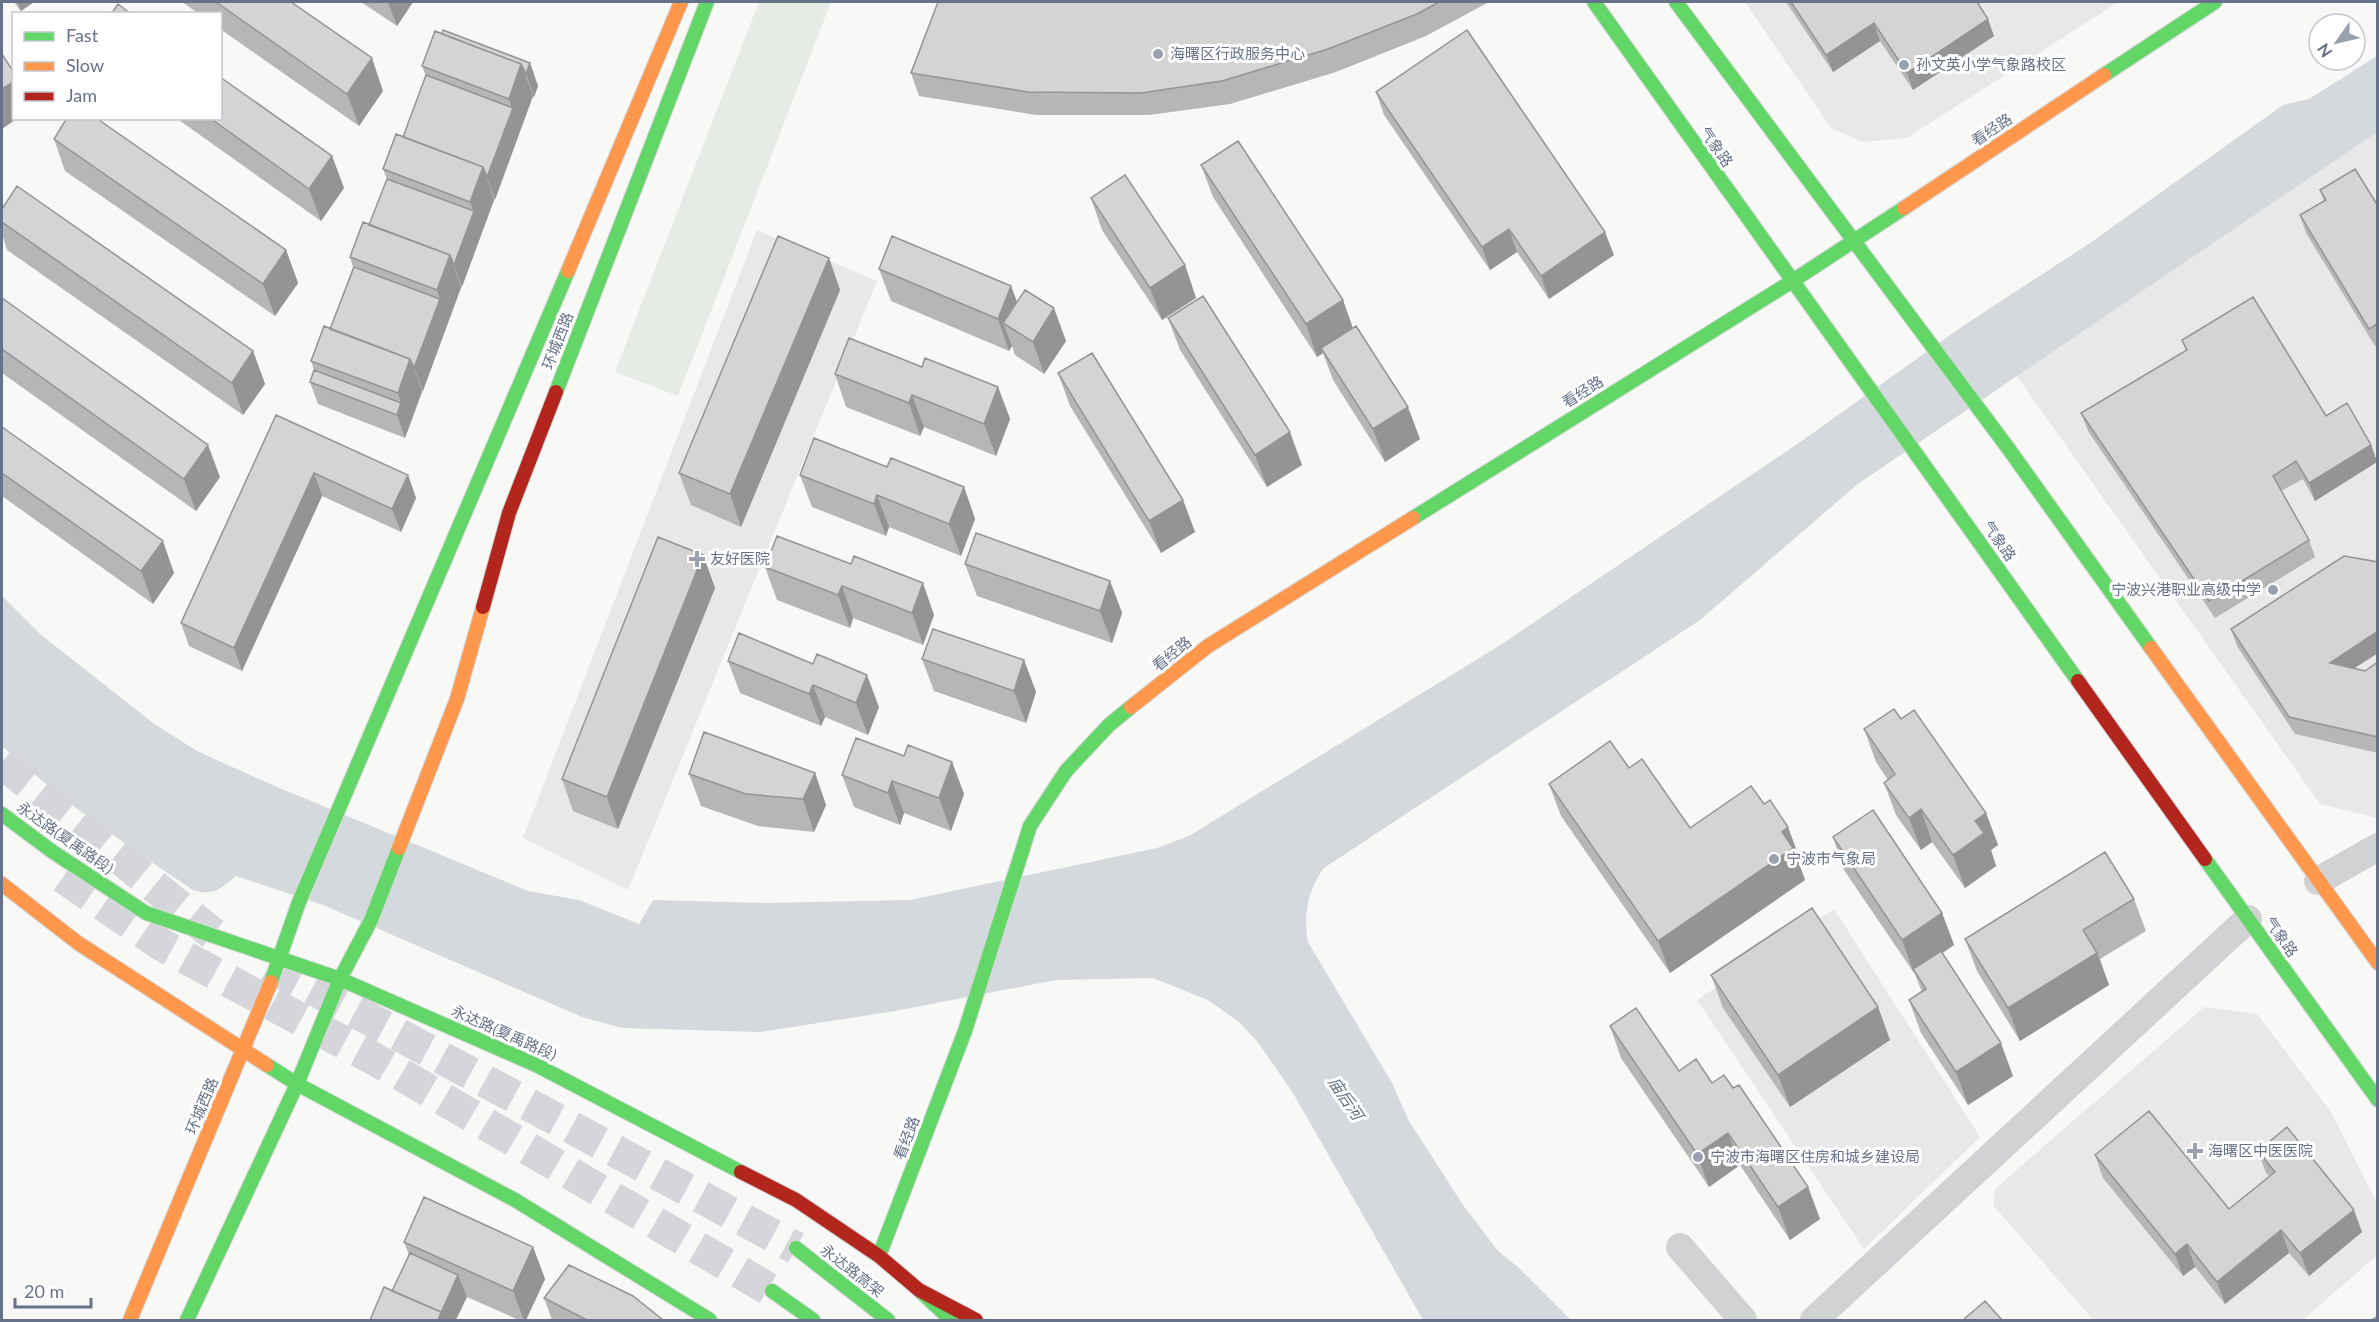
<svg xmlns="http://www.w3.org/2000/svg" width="2379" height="1322" viewBox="0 0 2379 1322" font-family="Lato,'Noto Sans SC',sans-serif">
  <rect width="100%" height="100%" fill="#f8f8f7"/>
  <path fill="#e8e8e9" d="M1745 2H2118L1907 138 1863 142 1831 128Z
    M2377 131V818L2320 804 2016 375Z
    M757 230 877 281 628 890 523 838Z
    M1834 909 1980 1137 1864 1249 1697 1000Z
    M2204 1007 2257 1014 2331 1112 2377 1203V1255L2303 1320H2093L1993 1205 1995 1189Z"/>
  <path fill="#e7ebe5" d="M759 2H831L678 396 615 372Z"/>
  <path fill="#d4d9de" d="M2377 56V132L1859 483 1700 620 1324 868C1308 888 1303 917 1308 942L1392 1083 1409 1121 1463 1205 1498 1251 1519 1268 1571 1320H1423L1293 1093 1257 1041 1239 1022 1208 1000 1153 978 1056 980 895 1011 760 1032 622 1028 582 1017 323 905 236 876C222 888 212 897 193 890 125 845 61 800 2 746V596L40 634 153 723 197 751 270 784 528 891 579 900 639 924 653 900 764 903 910 900 1157 848 1189 836 1502 644 1803 440 1960 328 2090 243 2283 105 2309 99Z"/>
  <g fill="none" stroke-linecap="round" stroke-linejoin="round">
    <path stroke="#d4d6dc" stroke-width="33" stroke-dasharray="33 16" stroke-linecap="butt" d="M2 762 213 934
      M63 877 162 945 378 1061 772 1291
      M269 965 796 1248"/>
    <g stroke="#d4d6d7" stroke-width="16">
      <path id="fast" d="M1594 2 2078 681
        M1676 2 2008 448 2151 648
        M2104 75 2215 2
        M556 392 707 2
        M1413 518 1791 282 1904 208
        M2 814 53 852 146 913 340 979 536 1065 741 1172
        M2205 859 2378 1100
        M271 982 299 902 568 271
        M267 1065 297 1084 515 1200 710 1320
        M796 1248 888 1320
        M879 1256 965 1031 1030 826 1066 771 1109 725 1131 707
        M919 1290 951 1320
        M772 1291 813 1320
        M187 1320 297 1084 340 979 371 920 399 848"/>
    </g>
    <g stroke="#d4d6d7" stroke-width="16">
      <path id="slow" d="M1904 208 2104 75
        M568 271 681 2
        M2151 648 2378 963
        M1131 707 1208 646 1413 518
        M399 848 457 699 483 607
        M2 884 78 943 267 1065
        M130 1320 271 982"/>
    </g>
    <g stroke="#d4d6d7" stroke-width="16">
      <path id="jam" d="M483 607 509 513 556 392
        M2078 681 2205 859
        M741 1172 796 1200 879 1256 919 1290 976 1320"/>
    </g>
    <path stroke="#d1d2d3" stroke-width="28" d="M2318 881 2378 847
      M1680 1247 1743 1320
      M1814 1320 2248 919"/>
    <use href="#fast" stroke="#63d668" stroke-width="14"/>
    <use href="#slow" stroke="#ff974d" stroke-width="14"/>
    <use href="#jam" stroke="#b3261e" stroke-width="14"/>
  </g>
  <path fill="#b6b6b7" d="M14 2H34L21 11Z
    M182 2H291L383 91 359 126 220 29V14H199Z
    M361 2H413L397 26Z
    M938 2H1489L1426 36 1336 72 1230 104 1149 115H1036L919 96 911 73Z
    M1786 2H1977L1994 36 1913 90 1880 41 1833 72Z
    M530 63 538 86 534 97 533 96 405 438 318 404 310 382 314 370 311 361 330 329 353 267 350 257 369 225 387 179 383 169 403 137 426 76 422 66Z
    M1376 92 1614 255 1549 299 1517 252 1490 270 1384 115Z
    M176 118H220L332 156 344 188 321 221Z
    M54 139 286 250 298 283 275 316 65 171Z
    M1201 165 1343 300 1353 328 1420 439 1385 462 1333 380 1323 353 1317 357 1213 197Z
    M2320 190 2378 206V345L2375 346 2306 233 2300 215 2324 201Z
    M1091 198 1185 265 1196 298 1162 320 1102 230Z
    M2 209 253 351 265 384 243 415 7 250 2 234Z
    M829 258 840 290 741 527 691 505 679 473Z
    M879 269 1011 286 1017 302 1066 341 1044 374 1015 355 1012 346 1009 351 891 301Z
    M2 298 220 477 196 511 2 373Z
    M1168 318 1302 465 1267 487 1180 350Z
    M2182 340 2326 416 2371 445 2377 462 2315 501 2303 479 2281 491 2309 540 2315 557 2215 618 2088 431 2081 413 2186 351Z
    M922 367 998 387 1010 419 996 456 924 427 920 436 846 407 835 374Z
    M1058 373 1183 500 1195 532 1161 553 1070 406Z
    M276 415 408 475 416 498 401 532 322 496 242 671 189 646 181 623Z
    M2 427 174 573 153 604 2 496Z
    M887 467 964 487 975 519 961 556 889 527 886 536 812 507 800 475Z
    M703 555 715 588 618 829 573 811 562 779Z
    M2378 562V653L2354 668 2365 671 2378 662V753L2295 734 2237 646 2231 629Z
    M851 564 934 615 923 645 853 618 850 628 777 600 765 567Z
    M965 564 1110 581 1122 613 1112 643 977 596Z
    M739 633 879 707 868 735 825 717 821 726 740 693 728 661Z
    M922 659 1024 660 1036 692 1026 723 934 691Z
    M1901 719 1986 813 1998 845 1991 850 1996 866 1965 888 1932 842 1921 850 1896 815 1884 783 1888 780 1876 762 1864 729Z
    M904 756 952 762 964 794 951 831 904 813 900 825 854 807 842 775Z
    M1629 768 1690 828 1764 804 1788 827 1800 860 1798 861 1805 880 1670 973 1561 816 1549 784Z
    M815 773 826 805 814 832 758 826 701 806 689 774Z
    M1833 837 1942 913 1954 945 1942 953 2013 1076 1968 1105 1921 1033 1909 1000 1922 992 1914 972V973L1844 870Z
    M2134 899 2146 931 2100 959 2109 985 2020 1041 1977 971 1965 939Z
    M1711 975 1878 1007 1890 1040 1790 1107 1723 1008Z
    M1610 1026 1679 1071 1712 1083 1808 1187 1820 1219 1790 1240 1740 1165 1709 1187 1621 1058Z
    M2258 1151 2362 1232 2309 1276 2289 1253 2225 1304 2195 1267 2183 1276 2103 1178 2095 1155 2229 1209 2269 1176 2266 1173Z
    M404 1242 533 1247 545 1279 526 1320H519L467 1297 392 1291 409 1255Z
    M544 1298 663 1320H552Z"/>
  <path fill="#949495" d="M17 2H34L21 11Z
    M388 2H413L397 26Z
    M1988 19 1994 36 1913 90 1907 73Z
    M1874 23 1880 41 1833 72 1826 55Z
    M372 58 383 91 359 126 347 94Z
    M530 63 538 86 534 97 526 74Z
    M521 64 533 96 495 200 487 177 512 109 509 99Z
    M14 81V118H18L2 129V89Z
    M332 156 344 188 321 221 309 189Z
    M483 167 494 200 462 287 454 265 474 212 470 202Z
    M1509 229 1517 252 1490 270 1482 247Z
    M1605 232 1614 255 1549 299 1541 276Z
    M286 250 298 283 275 316 263 284Z
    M450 255 461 287 423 391 414 368 440 299 437 290Z
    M829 258 840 290 741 527 730 494Z
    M1185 265 1196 298 1162 320 1150 288Z
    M1011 286 1023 318 1003 323 1012 346 1009 351 998 319Z
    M1343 300 1354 332 1321 348 1323 353 1317 357 1306 324Z
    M1054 308 1066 341 1044 374 1033 342Z
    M253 351 265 384 243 415 232 383Z
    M410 359 422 391 405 438 397 415 401 403 398 393Z
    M998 387 1010 419 996 456 984 424Z
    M912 395 924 427 920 436 909 403Z
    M1408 407 1420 439 1385 462 1373 429Z
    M1290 432 1302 465 1267 487 1255 455Z
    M208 445 220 477 196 511 184 479Z
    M2371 445 2377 462 2315 501 2309 483Z
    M314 473 322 496 242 671 234 648Z
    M408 475 416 498 401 532 392 509Z
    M964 487 975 519 961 556 949 524Z
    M877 495 889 527 886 536 874 504Z
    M1183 500 1195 532 1161 553 1149 521Z
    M163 541 174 573 153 604 141 571Z
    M703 555 715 588 618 829 607 797Z
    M1110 581 1122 613 1112 643 1100 611Z
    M923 583 934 615 923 645 912 613Z
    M842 586 853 618 850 628 838 595Z
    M2378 631V653L2336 680 2330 663Z
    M1024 660 1036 692 1026 723 1014 691Z
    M867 675 879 707 868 735 856 703Z
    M813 685 825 717 821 726 809 694Z
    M952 762 964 794 951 831 939 798Z
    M815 773 826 805 814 832 803 799Z
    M892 781 904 813 900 825 888 793Z
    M1921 809 1932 842 1921 850 1909 818Z
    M1986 813 1998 845 1991 850 1996 866 1965 888 1953 855 1975 821Z
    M1788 827 1800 860 1798 861 1805 880 1670 973 1658 941 1782 832Z
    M1942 913 1954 945 1915 972 1913 969 1914 973 1902 940Z
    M2097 953 2109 985 2020 1041 2008 1008Z
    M1878 1007 1890 1040 1790 1107 1778 1075Z
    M2001 1043 2013 1076 1968 1105 1956 1072Z
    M1728 1133 1740 1165 1709 1187 1697 1154Z
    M1808 1187 1820 1219 1790 1240 1778 1207Z
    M2354 1210 2362 1232 2309 1276 2300 1253Z
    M2281 1230 2289 1253 2225 1304 2217 1282Z
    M2187 1244 2195 1267 2183 1276 2175 1254Z
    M533 1247 545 1279 526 1320H524L513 1291Z
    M458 1275 467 1297 456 1320H438Z"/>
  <path fill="#d4d4d5" stroke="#949495" stroke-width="1.5" d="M216 2H291L372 58 347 94Z
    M938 2H1439L1417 14 1328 49 1222 81 1141 93 1028 92 911 73Z
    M1791 2H1977L1988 19 1907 73 1874 23 1826 55Z
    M118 4 131 14H111Z
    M443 30 530 63 526 74 521 64 442 34Z
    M1467 30 1605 232 1541 276 1509 229 1482 247 1376 92Z
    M435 31 521 64 509 99 422 66Z
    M2 54 14 73V81L2 89Z
    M426 75 513 108 487 177 483 167 403 137Z
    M220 77 332 156 309 189 210 118H220Z
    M67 118H96L286 250 263 284 54 139Z
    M396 134 483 167 470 202 383 169Z
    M1238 141 1343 300 1306 324 1201 165Z
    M2355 169 2378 206V323L2369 329 2300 215 2326 200 2320 190Z
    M1125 175 1185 265 1150 288 1091 198Z
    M387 179 474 211 454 265 450 255 369 225Z
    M17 186 253 351 232 383 2 222V209Z
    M363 222 450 255 437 290 350 257Z
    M778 236 829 258 730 494 679 473Z
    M892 236 1011 286 998 319 879 269Z
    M354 267 440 299 414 368 410 359 330 329Z
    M1025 290 1054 308 1033 342 1003 323Z
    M1203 296 1290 432 1255 455 1168 318Z
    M2253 297 2326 416 2347 403 2371 445 2309 483 2296 461 2273 476 2309 540 2209 601 2081 413 2187 350 2182 340Z
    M2 298 208 445 184 479 2 349Z
    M324 326 410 359 398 393 311 361Z
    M1356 326 1408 407 1373 429 1321 348Z
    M849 338 922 367 925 358 998 387 984 424 912 395 909 403 835 374Z
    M1092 353 1183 500 1149 521 1058 373Z
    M314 370 401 403 397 415 310 382Z
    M276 415 408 475 392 509 314 473 234 648 181 623Z
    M2 427 163 541 141 571 2 473Z
    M814 438 887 467 891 458 964 487 949 524 877 495 874 504 800 475Z
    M976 533 1110 581 1100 611 965 564Z
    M777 536 851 564 854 556 923 583 912 613 842 586 838 595 765 567Z
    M658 537 703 555 607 797 562 779Z
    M2344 556 2378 562V631L2330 663 2365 671 2378 662V737L2289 717 2231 629Z
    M933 629 1024 660 1014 691 922 659Z
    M739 633 813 664 817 654 867 675 856 703 813 685 809 694 728 661Z
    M1894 709 1901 719 1914 710 1986 813 1975 821 1984 833 1953 855 1921 809 1909 818 1884 783 1895 774 1864 729Z
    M704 732 815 773 803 799 746 794 689 774Z
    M856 738 904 756 908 745 952 762 939 798 892 781 888 793 842 775Z
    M1610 741 1629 768 1642 759 1690 828 1751 786 1764 804 1770 800 1788 827 1782 832 1793 848 1658 941 1549 784Z
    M1873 810 1942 913 1902 940 1833 837Z
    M2105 852 2134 899 2083 930 2097 953 2008 1008 1965 939Z
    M1812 908 1878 1007 1778 1075 1711 975Z
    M1941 951 2001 1043 1956 1072 1909 1000 1926 989 1913 969Z
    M1636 1008 1679 1071 1696 1059 1712 1083 1724 1075 1733 1088 1739 1085 1808 1187 1778 1207 1728 1133 1697 1154 1610 1026Z
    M2149 1111 2229 1209 2275 1172 2258 1151 2287 1127 2354 1210 2300 1253 2281 1230 2217 1282 2187 1244 2175 1254 2095 1155Z
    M424 1197 533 1247 513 1291 404 1242Z
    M410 1253 458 1275 440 1315 441 1312 392 1291Z
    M569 1265 633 1296 663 1320H587L544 1298Z
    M384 1287 441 1312 438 1320H370Z
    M1985 1301 2002 1320H1963Z
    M2378 1316V1320H2372Z"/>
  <g fill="#99a1b0" stroke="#fff" stroke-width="2">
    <circle cx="1158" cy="54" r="6"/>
    <circle cx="1904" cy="65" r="6"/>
    <path d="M694 550h6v6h6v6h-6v6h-6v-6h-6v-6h6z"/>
    <circle cx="2273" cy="590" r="6"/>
    <circle cx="1774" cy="859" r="6"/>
    <path d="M2192 1142h6v6h6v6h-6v6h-6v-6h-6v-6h6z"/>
    <circle cx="1698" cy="1157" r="6"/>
  </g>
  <g text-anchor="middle" stroke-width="6" stroke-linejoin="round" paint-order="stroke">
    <g font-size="15" fill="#667289" stroke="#fff" text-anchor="start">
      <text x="1170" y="59">海曙区行政服务中心</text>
      <text x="1916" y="70">孙文英小学气象路校区</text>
      <text x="710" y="564">友好医院</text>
      <text x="2261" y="595" text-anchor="end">宁波兴港职业高级中学</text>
      <text x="1786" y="864">宁波市气象局</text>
      <text x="2208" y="1156">海曙区中医医院</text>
      <text x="1710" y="1162">宁波市海曙区住房和城乡建设局</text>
    </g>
    <g font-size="15" fill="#667289" stroke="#fff">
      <text transform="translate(1992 130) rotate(-34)" y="5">看经路</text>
      <text transform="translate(1716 147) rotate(55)" y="5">气象路</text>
      <text transform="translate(558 341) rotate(-69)" y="5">环城西路</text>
      <text transform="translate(1583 392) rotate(-32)" y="5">看经路</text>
      <text transform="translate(1999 541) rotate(55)" y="5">气象路</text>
      <text transform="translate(1172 654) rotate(-39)" y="5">看经路</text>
      <text transform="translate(65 838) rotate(35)" y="5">永达路(夏禹路段)</text>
      <text transform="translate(2281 937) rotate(55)" y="5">气象路</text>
      <text transform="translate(504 1033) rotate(24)" y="5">永达路(夏禹路段)</text>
      <text transform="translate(202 1106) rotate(-67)" y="5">环城西路</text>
      <text transform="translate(907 1138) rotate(-69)" y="5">看经路</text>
      <text transform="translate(852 1271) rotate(38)" y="5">永达路高架</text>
    </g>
    <g font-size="16" font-style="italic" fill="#627384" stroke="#fff">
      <text transform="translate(1346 1098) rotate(56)" y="6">庙后河</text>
    </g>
  </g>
  <rect width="2379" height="1322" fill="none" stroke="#667289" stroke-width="6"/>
  <rect x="12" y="12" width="210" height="108" fill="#ffffff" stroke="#c2c7d0" stroke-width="1.5"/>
  <rect x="24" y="32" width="30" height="9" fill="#63d668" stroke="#c2c7d0" stroke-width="1.5"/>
  <text x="66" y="42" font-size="18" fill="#667289">Fast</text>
  <rect x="24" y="62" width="30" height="9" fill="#ff974d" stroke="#c2c7d0" stroke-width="1.5"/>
  <text x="66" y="72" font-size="18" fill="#667289">Slow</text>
  <rect x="24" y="92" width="30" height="9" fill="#b3261e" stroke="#c2c7d0" stroke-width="1.5"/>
  <text x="66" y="102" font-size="18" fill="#667289">Jam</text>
  <g transform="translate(2337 42) rotate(236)"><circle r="28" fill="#ffffff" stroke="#c2c7d0" stroke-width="1.5"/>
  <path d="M0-4.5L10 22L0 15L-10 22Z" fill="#99a1b0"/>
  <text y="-9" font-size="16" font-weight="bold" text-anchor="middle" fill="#667289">N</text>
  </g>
  <path d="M15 1298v9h76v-9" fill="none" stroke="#667289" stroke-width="3"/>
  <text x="24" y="1298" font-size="18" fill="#667289" stroke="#ffffff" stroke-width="4.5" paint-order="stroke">20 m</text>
</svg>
